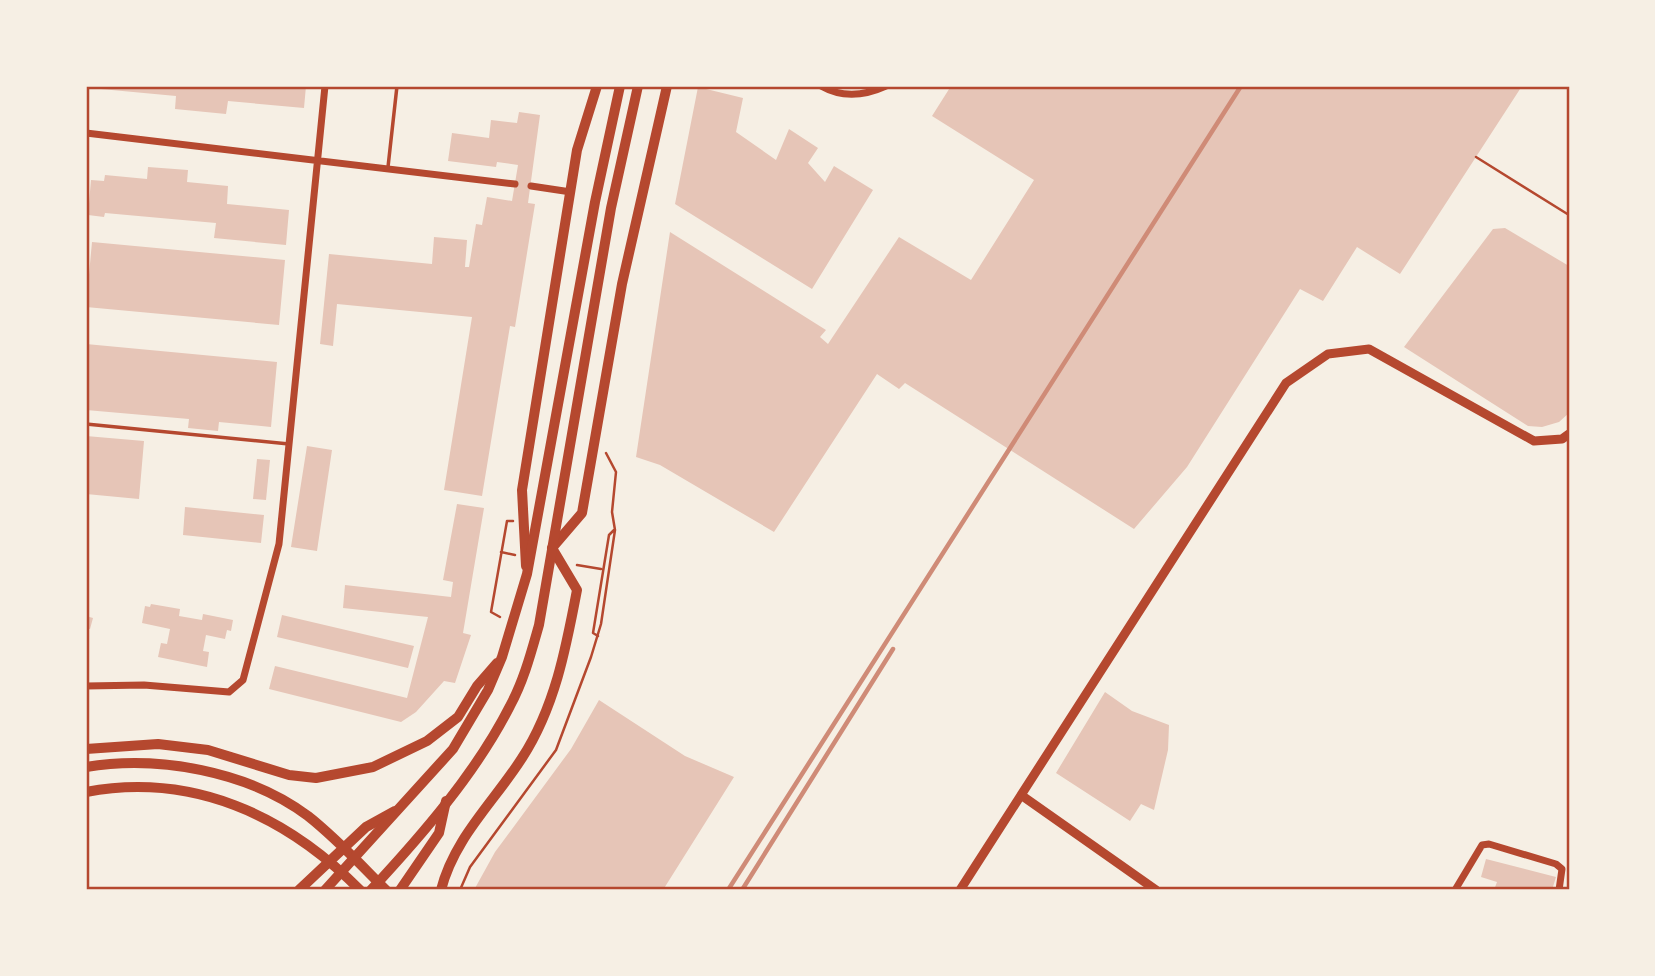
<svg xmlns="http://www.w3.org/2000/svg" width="1655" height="976" viewBox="0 0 1655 976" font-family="'Work Sans',sans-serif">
  <rect width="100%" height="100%" fill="#f6efe4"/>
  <path fill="#e6c5b7" d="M101 86H306L304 108 228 101 226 114 175 109 176 96 101 89Z
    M951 86H1522L1400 274 1357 247 1323 301 1300 289 1187 467 1134 529 905 383 899 389 877 374 774 532 660 465 636 457 670 232 826 330 820 337 828 344 899 237 971 280 1034 180 932 116Z
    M698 87 743 98 736 132 776 160 789 129 818 148 808 163 825 182 834 166 873 190 812 289 675 204Z
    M519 112 540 115 528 203 535 204 515 327 510 326 482 496 444 490 472 317 337 304 333 346 320 344 329 254 432 264 434 237 467 240 465 267H469L476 224 482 225 487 197 512 201 518 165 497 162 496 167 448 161 452 133 489 138 491 120 517 123Z
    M148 167 188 170 187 182 228 186 227 204 289 210 286 245 214 238 216 223 105 213 104 217 88 215 91 180 104 181 105 175 147 179Z
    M1505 228 1569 266V413L1559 422 1542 427 1528 426 1404 347 1493 229Z
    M92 242 285 260 279 325 86 307Z
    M86 344 277 362 271 427 219 422 218 431 188 428 189 419 86 410Z
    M86 436 144 441 139 499 86 494Z
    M307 446 332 450 317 551 291 547Z
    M257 459 270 460 266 500 253 499Z
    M457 504 484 508 463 633 471 635 455 683 444 681 416 712 401 722 269 689 275 666 407 698 428 617 343 608 345 585 451 597 453 582 443 580Z
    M185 507 264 515 261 543 183 535Z
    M151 604 180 609 179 616 202 620 203 614 233 620 231 631 227 630 225 639 206 635 203 651 209 652 207 667 158 657 161 643 167 644 170 629 142 623 145 606 150 607Z
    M282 615 414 646 408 668 277 637Z
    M86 616 93 618 90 629 86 628Z
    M1105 692 1132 711 1169 725 1168 750 1154 810 1141 804 1130 821 1056 773Z
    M599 700 685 756 734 777 663 890H474L495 852 571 749Z
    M1486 859 1556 877 1552 890H1494L1497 882 1481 877Z"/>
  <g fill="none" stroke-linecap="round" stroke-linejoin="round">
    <path stroke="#b5482f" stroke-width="2.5" d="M1476 157 1569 215
      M501 552 515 555
      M577 565 601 569
      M500 617 491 612 507 521H513
      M598 636 593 633 609 535 614 530
      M460 890 470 867 556 750 591 657 601 624 615 530 612 512 616 472 606 453"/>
    <path stroke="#b5482f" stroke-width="3.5" d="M388 167 397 86
      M86 424 289 444"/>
    <path stroke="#b5482f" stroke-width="7" d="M821 86C842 98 864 96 886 86
      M86 133 515 184
      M531 186 571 192
      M86 686 144 685 229 692 243 680 279 544 325 86
      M1455 890 1482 845 1489 844 1556 864 1562 869 1559 890"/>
    <path stroke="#b5482f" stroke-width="9" d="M1021 795 1156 890
      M960 890 1286 383 1328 354 1369 349 1534 441 1562 439 1569 434"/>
    <path stroke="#b5482f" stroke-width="10" d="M86 749 158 744 208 750 289 775 316 778 373 767 427 741 458 717 477 686 497 663"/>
    <path stroke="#b5482f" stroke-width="10" d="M526 566 522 490 577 150 597 86
      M86 767C158 755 248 771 308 816 336 838 361 865 386 890
      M86 792C192 772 286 815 360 890
      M299 890 366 827 395 811
      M400 890 439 833 446 801
      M441 890C454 838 494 802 522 758 555 707 566 648 577 590L552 548 582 513 622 284 667 86"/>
    <path stroke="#b5482f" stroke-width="10" d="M325 890 453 749 488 690 502 657 527 574 595 202 620 86
      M371 890C422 835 476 773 510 706 524 680 531 653 539 625L611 208 638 86"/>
    <path stroke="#cf8b77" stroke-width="4.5" d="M728 890 1241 86
      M742 890 893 649"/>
  </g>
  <rect width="1655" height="976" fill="none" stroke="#f6efe4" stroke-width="175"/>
  <rect x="88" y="88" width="1480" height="800" fill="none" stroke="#b5482f" stroke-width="2.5"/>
</svg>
